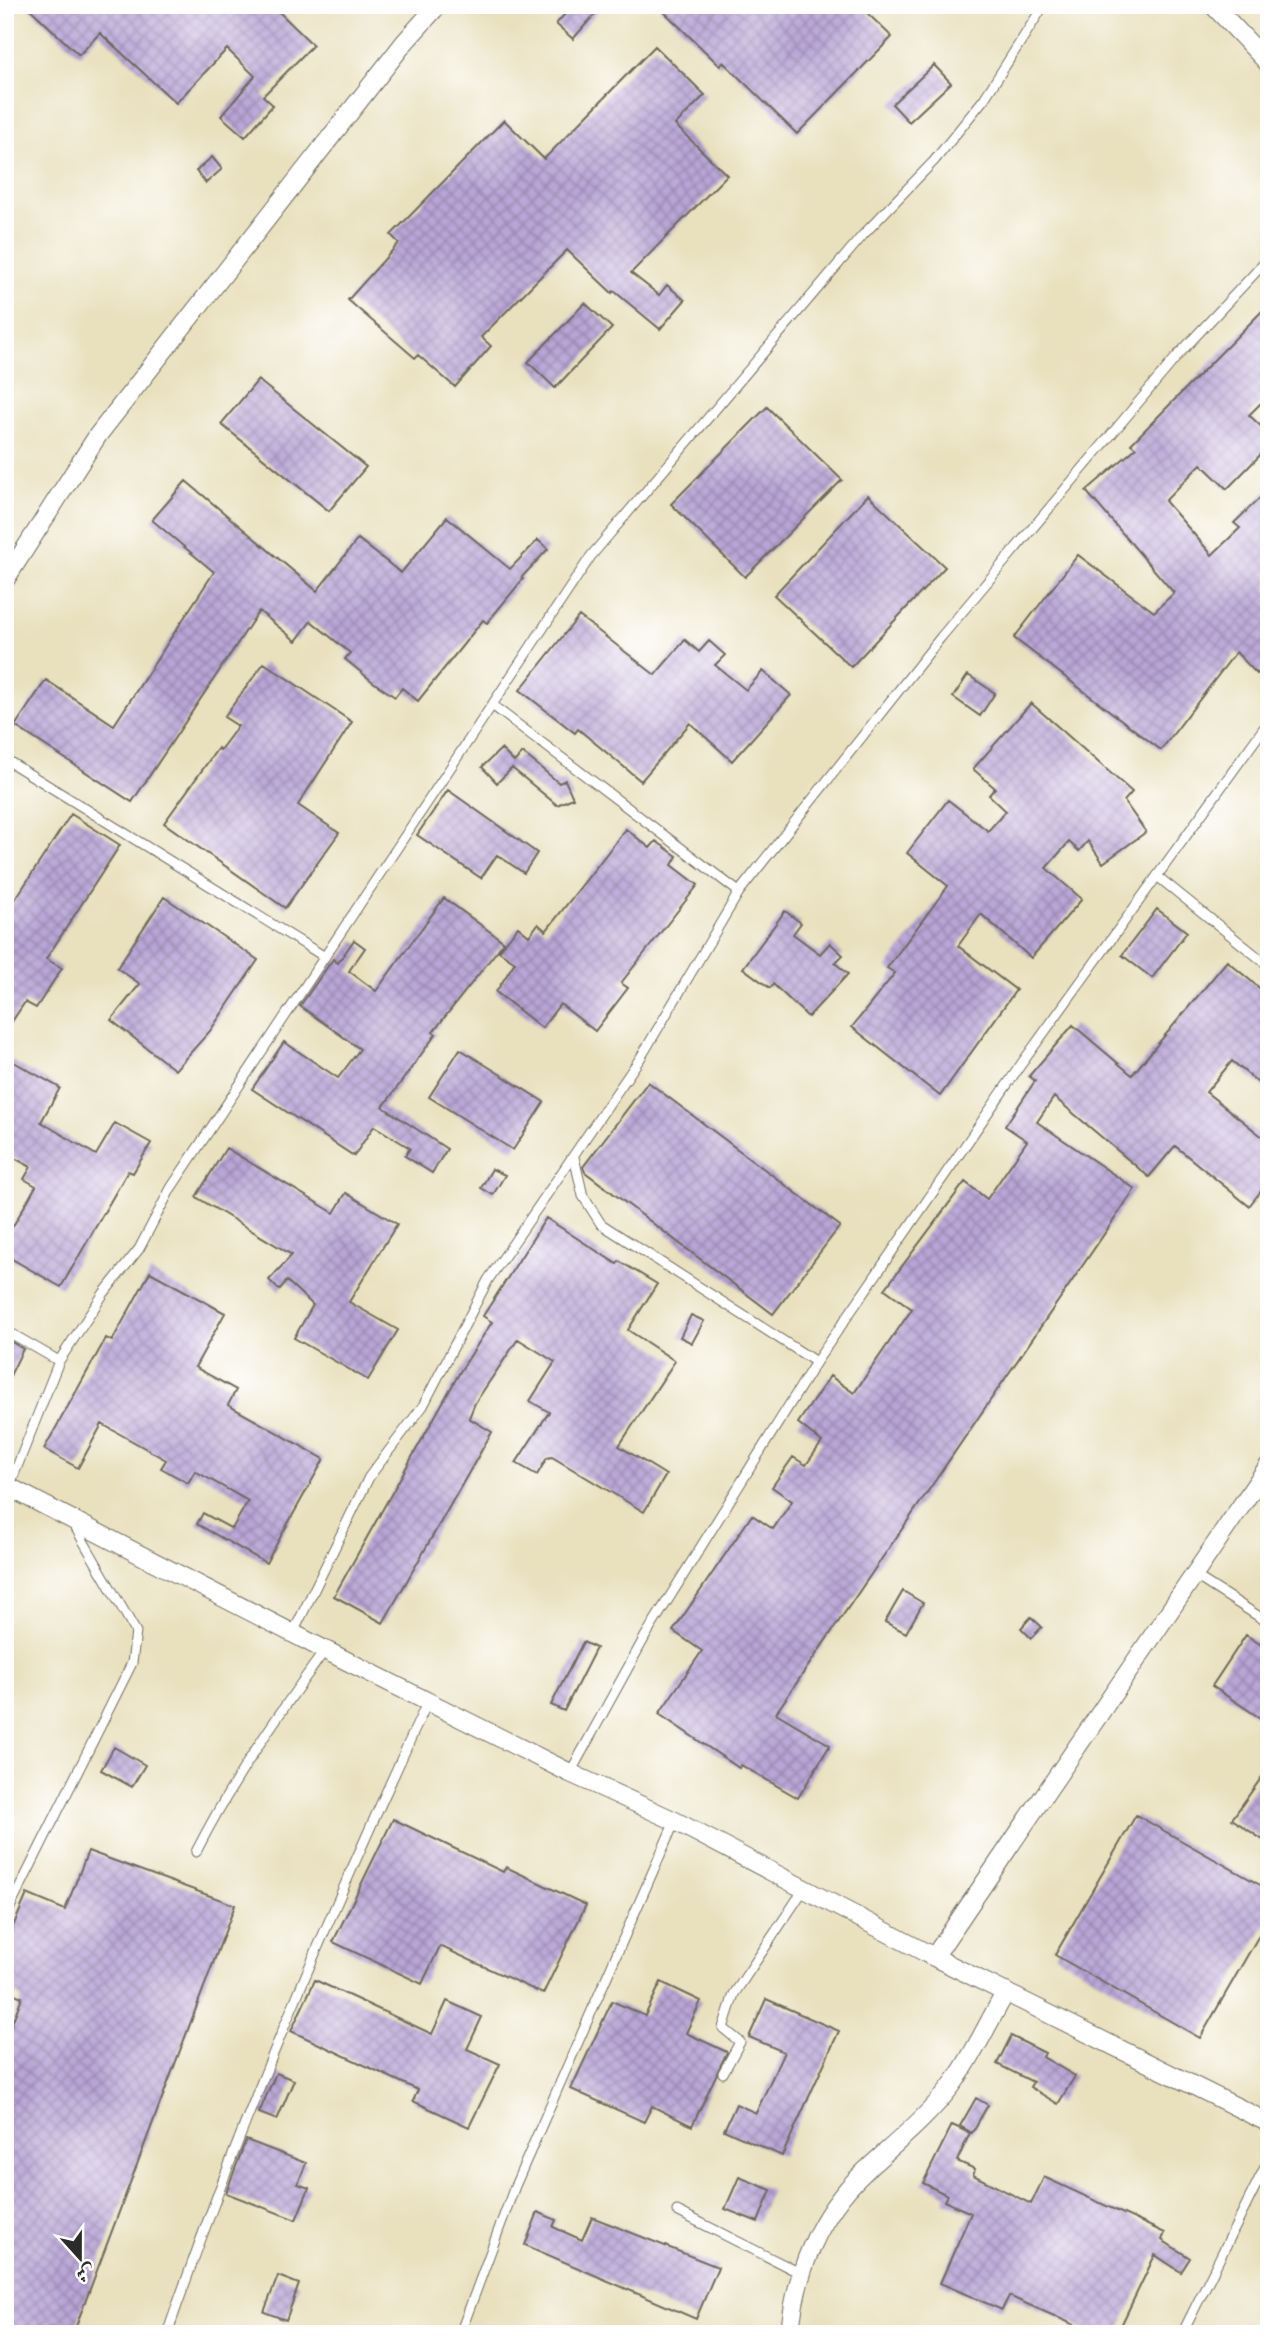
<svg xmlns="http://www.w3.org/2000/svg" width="1274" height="2339" viewBox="0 0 1274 2339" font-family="Alegreya,Amiri,serif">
  <defs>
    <pattern id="building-cross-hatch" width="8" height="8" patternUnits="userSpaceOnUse" patternTransform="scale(1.75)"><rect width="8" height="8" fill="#baa5d7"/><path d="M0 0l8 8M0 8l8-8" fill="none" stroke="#9787af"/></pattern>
  </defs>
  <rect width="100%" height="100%" fill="#fff"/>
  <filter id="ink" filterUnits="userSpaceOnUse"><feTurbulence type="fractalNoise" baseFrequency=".0143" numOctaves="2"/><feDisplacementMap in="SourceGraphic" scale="14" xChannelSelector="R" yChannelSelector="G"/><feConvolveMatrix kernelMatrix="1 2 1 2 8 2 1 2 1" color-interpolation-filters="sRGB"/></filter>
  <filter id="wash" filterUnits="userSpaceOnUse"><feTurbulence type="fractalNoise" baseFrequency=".00686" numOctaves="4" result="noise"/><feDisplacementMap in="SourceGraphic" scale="28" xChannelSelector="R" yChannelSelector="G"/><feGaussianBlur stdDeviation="1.57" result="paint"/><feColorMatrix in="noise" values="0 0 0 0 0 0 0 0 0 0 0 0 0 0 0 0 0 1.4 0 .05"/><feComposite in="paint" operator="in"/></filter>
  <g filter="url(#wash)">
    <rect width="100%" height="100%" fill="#e9e0bd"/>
    <g id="blocks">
      <path fill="url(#building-cross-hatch)" d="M26 5H272L313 45 263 96 273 105 245 137 221 116 255 76 227 49 176 103 100 33 79 55Z
        M573 5H603L573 39 556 24Z
        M657 5H859L892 37 797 134 723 62 720 66Z
        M655 46 705 95 675 125 727 175 631 273 659 295 667 285 685 300 660 329 614 291 612 293 567 250 481 337 491 346 455 387 418 355 415 358 348 300 399 243 391 235 504 120 544 159Z
        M934 65 951 83 909 122 892 104Z
        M212 157 222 169 206 183 196 171Z
        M585 303 612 328 555 388 528 362Z
        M1269 304V395L1249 415 1269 434V446L1227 489 1201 464 1165 501 1212 555 1240 528 1234 523 1269 489V662L1257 674 1236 652 1161 750 1014 638 1078 555 1154 612 1174 593 1086 491 1136 448 1131 444Z
        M258 380 366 467 329 511 221 424Z
        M767 407 842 480 745 577 671 504Z
        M186 481 317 591 358 539 401 573 447 517 510 569 538 540 548 549 521 578 523 579 487 623 483 620 418 701 402 688 395 697 373 682 345 659 350 653 311 621 296 641 259 611 132 802 15 726 46 680 114 725 214 572 152 520Z
        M868 495 945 567 851 667 774 595Z
        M579 616 655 675 685 640 699 652 709 641 725 655 715 665 746 690 763 671 791 695 732 761 690 723 641 781 578 729 575 733 520 690Z
        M264 663 352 722 298 805 339 833 285 908 164 823 218 748 220 750 238 726 224 717Z
        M968 675 995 693 980 716 953 697Z
        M1031 703 1132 792 1124 801 1146 832 1103 863 1088 841 1079 851 1069 842 1046 868 1082 899 1031 958 981 914 958 946 1016 990 940 1096 852 1027 895 973 887 968 948 886 907 853 948 800 988 831 1006 811 989 795 995 788 973 769Z
        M501 749 514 762 523 753 559 783 565 780 573 798 557 805 512 768 497 783 482 767Z
        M448 790 537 853 524 873 497 855 481 878 417 835Z
        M71 814 120 845 46 959 62 968 36 1008 25 1002 5 1032V915Z
        M626 829 650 848 656 841 677 856 672 865 698 885 621 983 628 988 595 1031 560 1004 542 1028 496 992 515 962 499 951 518 927 529 936 538 924 546 931Z
        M164 897 258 960 210 1031 175 1070 111 1020 140 984 117 968Z
        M444 898 504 942 433 1032 436 1034 383 1107 447 1149 432 1173 405 1156 410 1148 374 1126 354 1156 252 1089 284 1042 338 1078 360 1049 300 1006 333 959 338 963 354 940 365 948 349 971 376 991Z
        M1157 909 1187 932 1152 978 1122 955Z
        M785 911 801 923 793 934 820 954 830 943 843 955 835 963 848 974 808 1017 773 984 770 988 743 968Z
        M1227 961 1269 996V1092L1232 1061 1206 1092 1269 1142V1181L1249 1206 1175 1146 1149 1177 1054 1097 1037 1122 1135 1189 776 1713 830 1745 798 1798 741 1765 739 1768 659 1714 702 1651 673 1631 752 1515 773 1529 792 1501 772 1487 793 1457 806 1465 822 1442 798 1423 830 1376 854 1393 912 1309 885 1289 965 1182 987 1199 1027 1141 1005 1126 1035 1081 1029 1076 1073 1025 1132 1075Z
        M460 1049 544 1102 513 1150 429 1097Z
        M5 1057 60 1088 41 1122 96 1155 115 1123 151 1143 133 1173 128 1171 61 1287 5 1255V1240L36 1186 24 1179 31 1167 5 1153Z
        M648 1082 840 1226 773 1314 585 1172 583 1167Z
        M226 1148 334 1213 346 1193 397 1224 349 1302 398 1330 368 1380 294 1338 313 1305 287 1281 279 1290 269 1280 292 1255 196 1197Z
        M492 1169 505 1175 493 1195 481 1188Z
        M546 1218 617 1264 619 1261 657 1284 628 1330 675 1361 619 1446 666 1475 644 1512 552 1457 547 1458 537 1475 516 1463 549 1412 530 1401 555 1362 518 1339 475 1403 469 1418 492 1432 383 1623 334 1596 461 1370 492 1322 483 1316Z
        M150 1272 225 1313 195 1367 236 1390 228 1405 324 1459 266 1563 197 1524 203 1513 232 1529 248 1501 195 1471 188 1483 161 1468 166 1460 102 1424 78 1468 44 1449 106 1338 112 1341Z
        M691 1315 704 1321 692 1343 680 1337Z
        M5 1338 23 1349 5 1386Z
        M903 1591 923 1603 906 1633 885 1622Z
        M1031 1617 1042 1627 1031 1638 1021 1628Z
        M1246 1635 1269 1650V1724L1212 1686Z
        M583 1642 596 1648 564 1711 551 1705Z
        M114 1747 145 1765 132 1787 101 1770Z
        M1269 1767V1844L1232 1819Z
        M1136 1815 1269 1890V1918L1200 2038 1055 1955Z
        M393 1819 503 1872 506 1867 586 1905 543 1994 440 1946 422 1984 333 1942Z
        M88 1851 235 1905 73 2334H5V2041L22 1997 5 1990V1945L27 1894 65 1910Z
        M315 1980 432 2034 447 2001 482 2017 467 2049 500 2064 469 2127 413 2101 418 2090 291 2031Z
        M661 1982 701 2001 686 2033 727 2052 692 2126 652 2106 644 2122 571 2089 612 2001 645 2016Z
        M766 1999 839 2031 782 2156 724 2130 736 2104 756 2113 784 2052 749 2037Z
        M1011 2036 1045 2053 1043 2057 1075 2076 1058 2104 1030 2087 1033 2082 997 2064Z
        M276 2073 294 2080 277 2120 259 2113Z
        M976 2098 988 2105 972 2133 960 2126Z
        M952 2125 970 2133 957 2161 975 2169 973 2175 1031 2204 1044 2177 1165 2233 1162 2240 1190 2258 1181 2272 1155 2255 1117 2334H1095L1009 2296 1002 2310 940 2283 971 2213 944 2201 947 2195 923 2183Z
        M246 2140 306 2163 298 2184 309 2188 296 2220 226 2193Z
        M739 2177 771 2190 758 2222 725 2209Z
        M538 2212 556 2220 553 2227 582 2240 592 2217 718 2267 696 2319 525 2245Z
        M278 2276 299 2284 286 2320 264 2312Z"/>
    </g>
  </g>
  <g filter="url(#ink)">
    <use href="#blocks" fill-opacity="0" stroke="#6e6a5e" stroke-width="2"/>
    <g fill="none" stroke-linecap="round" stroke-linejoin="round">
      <g stroke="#6e6a5e" stroke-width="11">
        <path id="lane" d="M492 705 739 892
          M5 759 325 957
          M1157 876 1269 966
          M574 1157 583 1196 601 1224 816 1362
          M5 1330 59 1361
          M9 1487 59 1361 104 1293 139 1249 171 1188 591 556 863 235 934 161 984 99 1044 5
          M1194 1575 1269 1623
          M293 1633 369 1477 423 1406 488 1280 641 1057 739 892 941 637 1179 354 1269 258
          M570 1773 646 1635 816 1362 1022 1063 1269 721
          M196 1852C233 1779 278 1715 325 1650
          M5 1917 132 1663 136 1632 74 1525
          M723 2073 740 2042 723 2028 734 1994 804 1889
          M677 2211 800 2273
          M167 2334C242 2117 332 1908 428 1701
          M460 2334 515 2186 675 1821
          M1182 2334 1269 2159"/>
      </g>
      <g stroke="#6e6a5e" stroke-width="20">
        <path id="street" d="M1213 5 1269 64
          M5 580 98 435 404 43 438 5
          M5 1485 325 1650 570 1773 675 1821 934 1957 1269 2123
          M934 1957 1269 1465
          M790 2334C795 2273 819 2214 864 2172 895 2143 926 2119 952 2085 973 2057 988 2022 1006 1992"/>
      </g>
      <use href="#lane" stroke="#fff" stroke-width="9"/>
      <use href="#street" stroke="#fff" stroke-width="18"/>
    </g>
  </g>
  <rect width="1274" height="2339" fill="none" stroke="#fff" stroke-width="28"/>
  <g transform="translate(80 2258) rotate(159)" stroke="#ffffff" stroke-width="5" paint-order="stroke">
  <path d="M0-5L12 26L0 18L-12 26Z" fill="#2b2b2b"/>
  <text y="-10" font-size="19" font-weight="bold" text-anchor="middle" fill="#2b2b2b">ش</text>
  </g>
</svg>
